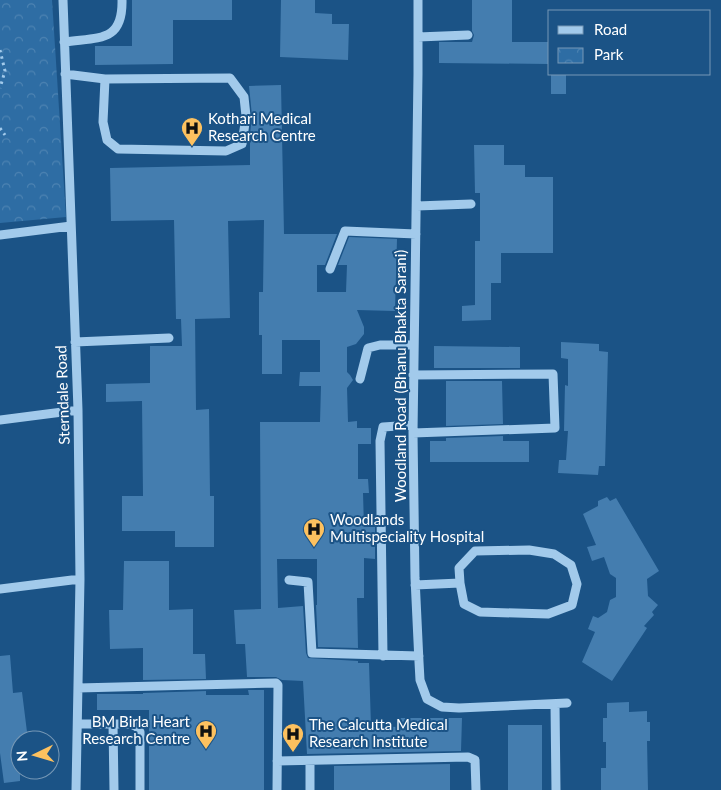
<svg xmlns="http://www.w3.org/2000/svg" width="721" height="790" viewBox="0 0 721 790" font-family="Lato,sans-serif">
  <defs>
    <pattern id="park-crowns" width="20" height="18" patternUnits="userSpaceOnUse" patternTransform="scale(1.25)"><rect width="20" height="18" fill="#2e6da4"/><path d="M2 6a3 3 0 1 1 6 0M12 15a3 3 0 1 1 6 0" fill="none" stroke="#4d83b2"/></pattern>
  </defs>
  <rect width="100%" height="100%" fill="#1b5386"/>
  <path fill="url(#park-crowns)" d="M0 0H52L66 217 0 223Z"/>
  <path fill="#447daf" d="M132 0H232V20H173V64L95 65V46H132Z
    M281 0H315V13L332 14V24H349L348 60 280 57Z
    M472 0H512V42H550V64L439 63V42H472L474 35 472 31Z
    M551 74H566V94H551Z
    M281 85 284 234H337L325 265H317V292H346L347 265H338L349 237 397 239 395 311 357 310 364 327V334L356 344 347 347V372L350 375 353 380 347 388 348 422 357 421V428H371V444H358V479H368L369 493H363L364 527H375V559L364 558V598H357L358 648 318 647 316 605H317V559H277L278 608 303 606 306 653 308 658 358 661V663H369L371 726 399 727V718H462L461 751 307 754 303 681 282 680 276 677H247L245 644H236L234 610 261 609 260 422H320L321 386H299L300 372H320V340H282V374H262V335H259V292H263L264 220 228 221 230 318 195 319 196 410 209 409 210 496H214V547H175V531H122V496H143L142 401 106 402V384L150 383V346H182L181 319H176L174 220 111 221 110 168 250 165V134L252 116 249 86Z
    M474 145H504V165H525V177H553V253H501V283H491V320L462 321V306L475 305V241H480V193H475Z
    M561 342 599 344V351L608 352 605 466H599L598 475 558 473 559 460H566L568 431H564L565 385 568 386V359L561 358Z
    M434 346 520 347V368H434Z
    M446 381H502L503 424 446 426Z
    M503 436V441H529V462H430V441H446V438Z
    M607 497 610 501 616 498 659 571 647 579 648 596 658 605 652 612 654 615 644 626 647 628 612 681 582 662 595 632 588 629 593 616 598 618 607 612 610 600 616 597V578L610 574 604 557 592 561 587 547 596 545 583 514 598 506V501Z
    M124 561H169V610L193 609V654H205L206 679 143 680V648L110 649 109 610H123Z
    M10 655 13 693 22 692 28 740H20V781L4 783 0 753V656Z
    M248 690H264V790H149V710H97V694H143V693L206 691V695H249Z
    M629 702V712L647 711V722H650V741H647L648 790H601V768H606V742H603V718H607V703Z
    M508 725H542V790H508Z
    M450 764V790H334V766Z"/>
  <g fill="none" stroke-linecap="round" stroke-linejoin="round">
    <path stroke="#a2caeb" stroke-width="3" stroke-dasharray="2.5 4" stroke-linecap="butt" d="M0 50 5 71 0 88
      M0 128 5 135"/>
    <path stroke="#a2caeb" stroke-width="9" d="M63 0 78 410 80 579 76 790
      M418 0V74L413 433 415 578 419 662 420 680 427 699 442 707 459 708 567 703
      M418 37 468 35
      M64 42C98 37 123 43 122 0
      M65 74 105 79 230 78 244 97 246 116 242 144 226 151 118 149 107 140 103 122 105 79
      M417 206 471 204
      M0 235 71 226
      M330 269 345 231 416 234
      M75 342 169 338
      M360 379 368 348 380 345H414
      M0 420 78 410
      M413 433 555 428 553 374 413 375
      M289 580 308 582 312 653 419 656
      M415 585 460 583 464 604 480 612 548 614 572 605 577 584 571 565 554 554 529 550 475 551 459 568 460 583
      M0 589 80 579
      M383 656 380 441 383 427 413 425
      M78 688 276 683 278 685 277 790
      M555 704 556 790
      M78 724H131L137 727 140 732V790
      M113 724 114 790
      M277 761 468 757 475 760 476 790
      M310 761V790"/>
  </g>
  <defs>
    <g id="hospital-pin" transform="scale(1.125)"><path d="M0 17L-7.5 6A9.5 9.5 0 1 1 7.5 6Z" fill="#fdc15f" stroke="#1b5386"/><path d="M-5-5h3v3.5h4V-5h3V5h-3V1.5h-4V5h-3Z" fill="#111"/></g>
  </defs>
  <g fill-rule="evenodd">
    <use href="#hospital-pin" x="192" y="128"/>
    <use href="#hospital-pin" x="314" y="529"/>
    <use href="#hospital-pin" x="206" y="731"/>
    <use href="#hospital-pin" x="293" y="734"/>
  </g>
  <g text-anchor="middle" stroke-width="4" stroke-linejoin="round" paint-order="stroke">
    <g font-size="15" fill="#fff" stroke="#1b5386" text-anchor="start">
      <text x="208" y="124">Kothari Medical<tspan x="208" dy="17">Research Centre</tspan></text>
      <text x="330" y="525">Woodlands<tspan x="330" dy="17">Multispeciality Hospital</tspan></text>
      <text x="190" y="727" text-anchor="end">BM Birla Heart<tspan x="190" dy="17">Research Centre</tspan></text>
      <text x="309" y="730">The Calcutta Medical<tspan x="309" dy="17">Research Institute</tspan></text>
    </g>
    <g font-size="15" fill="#fff" stroke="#1b5386">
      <text transform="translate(401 376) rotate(-90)" y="5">Woodland Road (Bhanu Bhakta Sarani)</text>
      <text transform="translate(63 395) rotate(-92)" y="5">Sterndale Road</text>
    </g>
  </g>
  <rect x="548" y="10" width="162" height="65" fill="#1b5386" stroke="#7698b6"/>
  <rect x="558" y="26" width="25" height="8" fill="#a2caeb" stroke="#7698b6"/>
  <text x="594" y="35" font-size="15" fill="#ffffff">Road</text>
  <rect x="558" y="48" width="25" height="15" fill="url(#park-crowns)" stroke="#7698b6"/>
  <text x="594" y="60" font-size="15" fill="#ffffff">Park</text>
  <g transform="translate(35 755) rotate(265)"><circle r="24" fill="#1b5386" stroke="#7698b6"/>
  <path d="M0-4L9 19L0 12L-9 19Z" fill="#fdc15f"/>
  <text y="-8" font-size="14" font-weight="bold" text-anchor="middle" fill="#ffffff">N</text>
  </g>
</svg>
